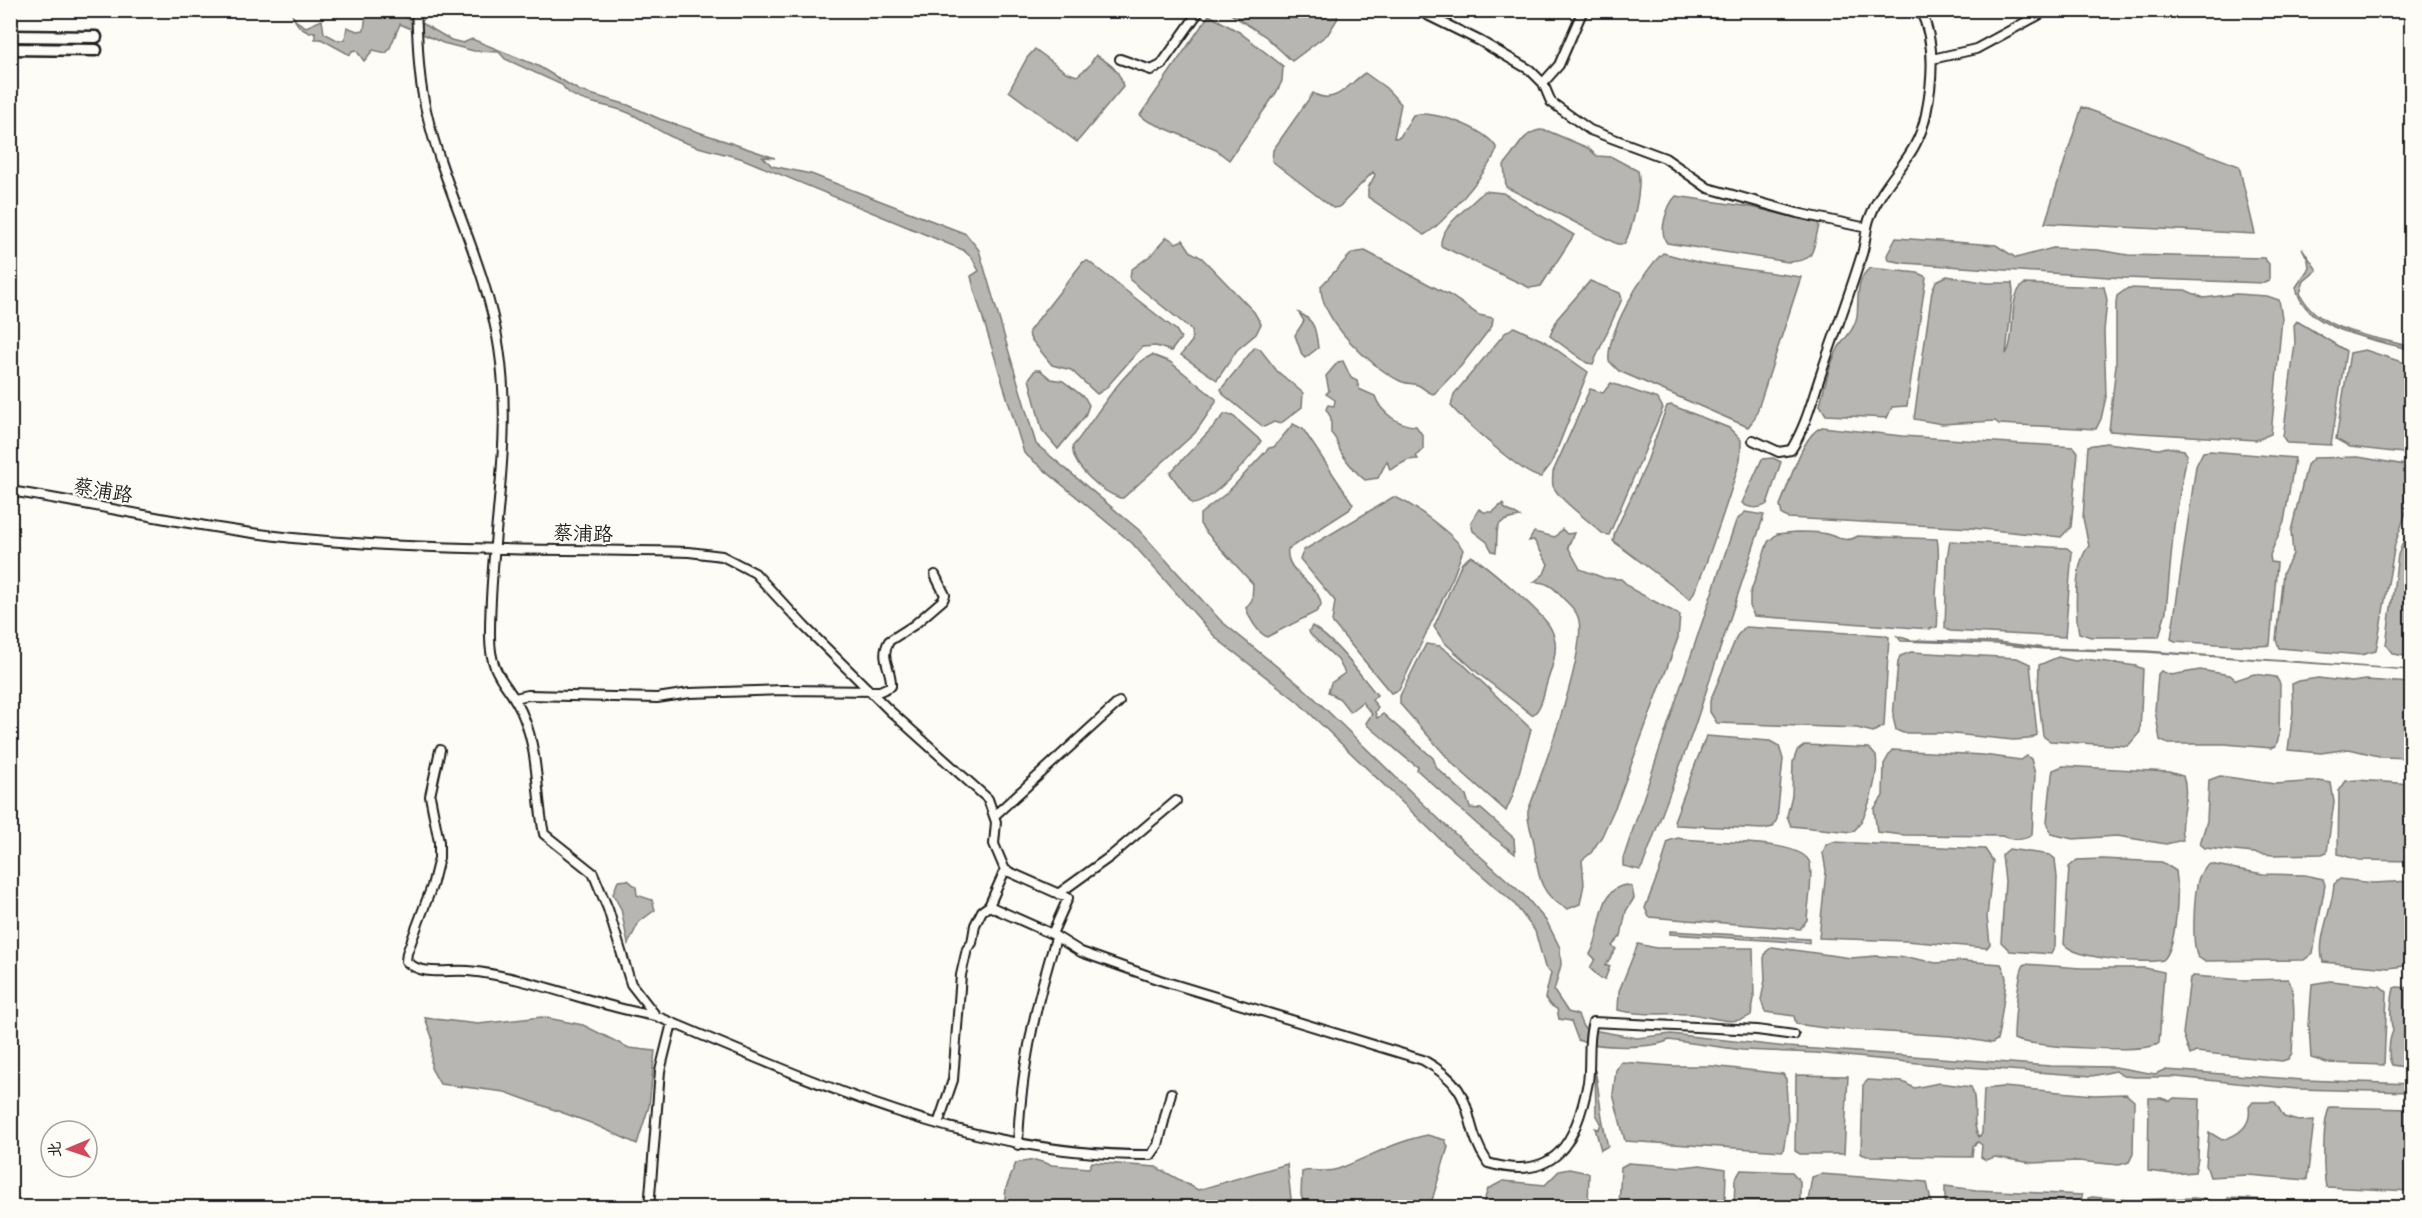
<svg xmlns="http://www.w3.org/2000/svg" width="2422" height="1218" viewBox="0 0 2422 1218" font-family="Sriracha,'LXGW WenKai TC',sans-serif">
  <rect width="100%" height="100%" fill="#fdfcf7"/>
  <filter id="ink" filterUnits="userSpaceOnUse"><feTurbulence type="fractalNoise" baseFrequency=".0167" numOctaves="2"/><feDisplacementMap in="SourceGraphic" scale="12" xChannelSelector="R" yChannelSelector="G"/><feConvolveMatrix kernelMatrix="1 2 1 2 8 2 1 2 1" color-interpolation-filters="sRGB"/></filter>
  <g filter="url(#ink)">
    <path fill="#b7b6b2" stroke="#797876" stroke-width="1.5" d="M358 11H384L422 23 451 40 463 43 472 39 538 66 580 91 628 105 660 119 775 158 763 157 772 166 811 174 966 234 979 250 1036 444 1139 530 1221 621 1307 691 1444 824 1526 897 1547 922 1560 948 1561 965 1554 991 1568 1012 1578 1015 1583 1027 1587 1029 1637 1038 1671 1034 1787 1047 2051 1066 2115 1067 2155 1074 2164 1070 2181 1071 2304 1080 2411 1084V1092L2297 1089 2176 1077H2135L2123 1076 2116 1071 2092 1076 1938 1065 1816 1053 1742 1050 1669 1040C1654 1049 1596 1048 1578 1040L1571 1021 1559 1019 1557 1009 1550 1005 1545 998 1551 973 1545 967 1535 931 1513 902 1440 839 1297 701 1217 639 1132 543 1024 453 974 289 971 276 979 271 972 258 963 250 743 159C716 151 689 147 664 133 650 126 639 116 624 111 606 104 572 103 562 85L505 59 499 52 474 51 443 43 400 24 389 50 386 53 373 50 364 61 356 50 352 51 350 55 321 39H315V32L310 33C300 29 297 25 292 15L296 21 306 27 322 20 324 33 339 41 345 39 347 27 357 31 364 30 366 14Z
      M1226 11H1335L1338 18 1328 34 1292 61 1265 36Z
      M1209 15 1239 32 1283 66 1282 81 1276 93 1229 160 1216 150 1148 121 1140 115Z
      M1035 49 1066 72 1077 76 1089 66 1096 55C1109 63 1121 71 1123 87L1077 142 1009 91 1027 58Z
      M1365 73 1386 88 1401 104 1394 138 1400 137 1413 115C1432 109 1488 129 1497 149 1489 170 1443 225 1424 235L1368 197V188L1375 175 1373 172 1339 207 1333 208 1272 161 1273 150 1313 93C1335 107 1349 83 1365 73Z
      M2082 107 2239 166 2255 234 2045 223Z
      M1540 130 1548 131 1588 148 1597 156 1612 157 1638 171C1642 187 1633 230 1624 244H1617L1506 187 1504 165C1516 153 1521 133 1540 130Z
      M1484 191 1503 193 1574 235 1541 286 1530 288 1441 246C1439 226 1472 205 1484 191Z
      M1676 196 1751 207 1818 223 1819 226C1811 251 1818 261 1788 262L1667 243C1658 232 1667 205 1676 196Z
      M1167 237 1176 243 1183 240 1191 252 1202 258 1254 312 1261 324 1256 334 1237 350 1217 380 1181 355 1192 341V330L1130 280 1131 270 1151 255Z
      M1896 238 1996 245 2016 258 2053 248 2098 250 2128 255 2264 258 2269 264V281L2264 283 2123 278 1904 263 1888 260 1887 255Z
      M2302 248 2317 270 2304 281 2300 293C2317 332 2375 336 2411 347V350C2375 339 2304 331 2296 287L2309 268 2308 260Z
      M1365 251 1451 296 1479 315 1493 318 1492 326 1461 366 1434 394C1427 393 1424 388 1418 385 1412 383 1406 384 1400 381 1371 367 1320 320 1321 286L1352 253Z
      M1663 253 1701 263 1801 277 1755 418 1748 427 1619 371 1609 361C1606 335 1643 270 1663 253Z
      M1088 261 1176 330 1181 338 1171 351 1156 346 1142 347 1105 389 1097 394 1071 370 1052 365 1030 338 1029 331 1083 262Z
      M1870 268 1918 273 1926 277 1907 406 1892 407 1887 418 1826 415 1820 405C1824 387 1830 363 1839 347 1845 338 1855 329 1857 316 1859 300 1855 279 1870 268Z
      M1947 276 1988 283H2012L2013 292 2006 354C2017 336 2007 296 2024 284L2104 287 2107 300 2104 331 2106 397 2101 419 2096 429 1999 424 1995 421 1942 424 1914 419 1932 291 1936 281Z
      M1590 281 1620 293 1622 299 1593 364 1587 363 1550 336 1557 319Z
      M2128 288 2185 290 2204 298 2236 294 2267 296 2279 300 2282 318 2271 434 2256 440 2109 431 2116 365V302L2117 296Z
      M1299 313C1315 320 1316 331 1318 348L1305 358 1302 355 1295 335 1304 321Z
      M2297 321 2346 351 2331 445 2287 443 2283 437 2295 343 2294 325Z
      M1514 327 1544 341 1588 372 1551 464 1541 477C1525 477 1463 420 1451 406L1454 394 1505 333Z
      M1255 347 1260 349 1277 371 1303 393 1302 407 1280 424 1274 422 1264 427 1261 425 1224 395 1221 389Z
      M2365 350 2411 365V454L2350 447 2336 439 2350 353Z
      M1152 355 1170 362 1216 399V402L1195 433 1123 498H1120C1103 492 1070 466 1073 446 1094 421 1122 368 1152 355Z
      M1343 361 1351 378 1357 381 1359 389 1375 396C1380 412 1399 426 1416 426L1423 436V449L1416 456 1418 459 1408 460 1390 470 1387 461 1378 478 1365 480C1355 472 1349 464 1342 454 1337 446 1339 441 1331 433V418L1326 409 1328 405 1334 406 1335 400 1326 394 1329 391 1326 376 1338 362Z
      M1035 370H1040L1051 379 1063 381 1085 398 1089 405 1085 416 1058 449 1042 430 1029 379Z
      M1611 383 1658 399 1663 408 1609 535 1603 534C1591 522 1559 500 1553 486 1552 482 1553 476 1553 472L1590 389 1603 393Z
      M1671 405 1729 428 1741 440C1741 446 1741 453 1740 459 1736 477 1699 590 1690 599L1613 541 1615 532 1645 467 1667 406Z
      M1225 414 1233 416 1261 441C1252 457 1210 504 1192 504L1170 473Z
      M1293 424 1303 429 1353 504 1349 510 1288 549C1284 574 1321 583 1321 606L1316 612 1267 637C1257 632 1249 618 1246 608L1252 600 1253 584 1205 531 1200 524V514L1228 492 1269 448 1274 447Z
      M1822 427 1902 436 2074 447 2078 452 2071 527 2061 537 1972 528 1788 518 1782 515 1780 505C1790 484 1801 435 1822 427Z
      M2106 443 2159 449 2167 447 2184 450 2187 455 2174 525 2166 611 2159 637H2091L2079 633C2075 612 2074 562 2089 546L2083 518 2088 446Z
      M2210 451 2295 458 2284 522 2270 555 2271 562 2277 563 2270 645C2261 648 2190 642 2175 641L2171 639 2196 466 2203 452Z
      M2358 457 2411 466V498L2395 544 2376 651 2361 655 2279 648 2276 640 2283 573 2293 554 2291 531 2307 465 2314 458Z
      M1773 458 1781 462 1767 504C1760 509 1749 509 1742 503L1762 459Z
      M1393 497C1408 500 1457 537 1463 550L1453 577 1399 690 1391 693 1332 622 1335 601 1300 559 1304 550Z
      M1503 503 1504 508 1520 517C1490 521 1499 529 1496 552L1492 551 1487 542 1473 531 1471 522 1479 509 1484 512H1493Z
      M1745 512 1764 515 1694 728 1643 865 1640 870 1623 866V859L1736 521Z
      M2411 523V657L2393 654 2386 645 2398 555Z
      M1562 529 1567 534 1574 533 1568 547 1580 569 1604 578 1621 579 1633 590 1680 615 1678 638 1617 803 1602 836 1591 853 1582 860 1584 884 1580 904 1568 909C1537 895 1538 871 1534 843 1532 832 1527 823 1528 811 1541 776 1589 648 1578 617 1575 608 1567 603 1561 596 1553 586 1546 582 1534 582L1544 574 1548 564 1534 540 1529 541 1534 532 1555 537Z
      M1796 532C1804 532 1813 532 1821 533 1834 534 1844 545 1858 536L1937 539C1941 558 1936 578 1936 598 1936 609 1939 616 1937 627L1930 629 1754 616 1750 607V594L1768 542 1777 534Z
      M1950 541 2067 548 2072 552 2065 637 1950 631 1945 628 1947 558Z
      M1471 556C1487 565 1537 609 1548 624 1551 628 1554 636 1555 641 1557 656 1550 672 1546 686 1543 696 1541 710 1532 715L1480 675 1444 642 1434 627 1462 563Z
      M1312 626C1338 643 1357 671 1377 695L1372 700 1378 707 1375 712 1377 718 1383 714 1433 758 1437 768 1466 795 1470 808 1481 809 1514 838 1515 854 1478 825 1417 770 1418 767C1401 756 1386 739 1368 726L1366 723 1372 714 1362 702 1350 712 1340 699 1328 692 1331 683 1345 673 1338 660 1310 634 1309 631Z
      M1745 627 1883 635 1889 637 1884 726 1873 732 1857 728 1717 723 1710 712V701L1737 636Z
      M1897 636 1910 640 1997 642 2044 648 2146 651 2411 670 2146 652 2044 649 1997 644 1901 641Z
      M1426 644 1440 646 1461 662 1531 729 1513 795 1506 811 1454 765 1400 704V696Z
      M1911 652 2017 658 2030 664 2037 735 2029 739 2013 740 1944 733H1903L1896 730 1893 717 1898 662 1900 656Z
      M2058 657 2075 661 2085 659 2136 666 2143 669 2140 732 2128 746 2050 741 2043 736 2038 693 2039 665Z
      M2200 670 2230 675 2236 680 2254 674 2276 677 2280 684 2279 736 2276 746 2271 748 2225 744H2168L2160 740 2155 710 2158 674 2161 671 2171 675Z
      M2318 678 2352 682 2366 680 2411 683V758L2383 757 2349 749 2321 753 2288 750 2293 711 2292 684 2299 681Z
      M1706 736 1770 741 1779 746 1783 759 1777 819 1773 827 1763 829 1676 825 1674 821Z
      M1805 745 1869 748 1876 756C1879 774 1867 822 1852 832L1791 826 1787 816 1792 795 1793 762 1797 751Z
      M1892 750 1983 755 2021 760 2027 756 2031 759 2035 774 2032 835C2023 841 2012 840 2002 836L1904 835 1877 832 1874 809 1883 796 1884 764Z
      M2063 766 2169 772 2183 776C2191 798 2177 818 2183 840L2166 844 2117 836 2073 839 2051 834 2047 822 2052 775 2053 770Z
      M2220 776 2275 784 2319 781 2331 783 2334 802 2327 852 2322 854 2273 855 2205 848 2200 844 2207 821 2209 780Z
      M2358 780 2411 784V861L2359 860 2338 854 2339 791 2346 781Z
      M1678 838C1703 844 1805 837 1810 864 1813 881 1808 902 1807 920L1800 929 1649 917 1645 908 1662 864 1668 841Z
      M1833 842 1985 849 1993 861 1987 917 1990 944 1987 948 1906 941 1819 938 1826 871 1823 853 1826 845Z
      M2009 849 2050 855 2055 859 2057 878 2055 946 2051 954 2010 951 2001 942 2005 881 2002 855Z
      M2102 859 2162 862 2176 871C2179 890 2177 948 2163 960 2145 964 2075 959 2064 944L2069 867 2077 860Z
      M2210 864 2263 874 2305 875 2323 879 2325 885 2313 953 2304 960 2204 961 2198 957C2191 946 2194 887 2200 875 2202 870 2206 867 2210 864Z
      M2340 879 2373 883 2411 881V965L2389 968 2323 962C2316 939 2333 909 2334 884Z
      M628 880 636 887 637 895 652 900 655 910 639 922 628 944 621 909 613 894 618 881Z
      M1627 885 1632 887 1634 898 1626 911 1621 936 1612 946 1616 949 1605 966H1610L1605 979H1601L1590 968 1595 959 1590 954C1603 935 1596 887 1627 885Z
      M1670 931 1809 939V943L1670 934Z
      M1638 944 1656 948H1753L1754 999 1751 1015C1733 1028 1709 1015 1690 1014 1666 1013 1641 1016 1618 1010L1619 991Z
      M1772 947 1851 958 1876 956 1912 958 1936 963 1963 961 2001 964C2004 969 2005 972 2006 978 2006 985 1999 1035 1997 1040L1992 1043 1950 1036 1825 1028 1796 1024 1794 1016 1765 1012 1761 1000 1765 980 1764 958 1766 952Z
      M2025 964 2081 968H2145L2164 972 2159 1043C2149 1054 2029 1047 2014 1039 2014 1027 2018 968 2025 964Z
      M2193 976 2244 980 2288 979C2297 993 2293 1035 2292 1053L2288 1059 2282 1061 2196 1052 2190 1055 2183 1034 2190 978Z
      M2330 981 2380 986 2387 992 2384 1065 2327 1063 2311 1058 2309 1025 2312 984Z
      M2397 987 2411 988V1068L2392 1065C2387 1056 2389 1040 2393 1031 2389 1018 2391 1002 2394 988Z
      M542 1017 583 1025 629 1048 655 1051 649 1106 637 1144 591 1123 505 1092 440 1084 431 1068 432 1037 425 1018 478 1024Z
      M1621 1062 1673 1066H1712L1783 1074 1786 1079 1788 1123 1783 1151 1625 1141 1613 1094 1616 1070Z
      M1595 1070C1600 1096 1601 1122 1608 1146L1601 1150 1595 1128 1599 1129 1601 1123 1596 1114Z
      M1796 1075 1848 1076 1844 1154H1800L1795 1151Z
      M1868 1080 1903 1082 1914 1088 1939 1083 1971 1087C1979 1102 1970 1123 1979 1137L1982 1133 1984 1089 2003 1087 2094 1095 2126 1094 2134 1101 2133 1154 2129 1162 2119 1165 2078 1161 2032 1163 1995 1157 1986 1160 1981 1157 1982 1145 1978 1142 1973 1146 1972 1157 1867 1156 1861 1154 1863 1085Z
      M2149 1098H2161L2170 1101 2174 1098 2200 1099 2198 1159 2195 1172 2172 1174 2148 1171Z
      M2253 1102H2275L2284 1117 2298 1121 2314 1120 2307 1180 2248 1175 2210 1177 2206 1165 2209 1132 2222 1140C2239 1135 2252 1126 2249 1107Z
      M2330 1107 2411 1109V1191L2326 1187C2323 1171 2322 1120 2330 1107Z
      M1427 1135 1445 1140 1448 1147 1430 1207H1305L1301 1195 1302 1172C1313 1168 1323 1174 1338 1169 1370 1157 1393 1142 1427 1135Z
      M1035 1160 1052 1165 1089 1168 1092 1162 1156 1167 1198 1190 1287 1164 1292 1207 1017 1205 1004 1207 1006 1188 1016 1163Z
      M1628 1163 1683 1167 1700 1165 1726 1169 1725 1207H1619L1621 1167Z
      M1569 1169 1589 1173 1588 1207H1482L1488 1189 1503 1181 1545 1185 1559 1171Z
      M1741 1170 1792 1172 1800 1181V1207H1734L1735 1179Z
      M1821 1174 1927 1182 1932 1207H1807L1812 1177Z
      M1945 1186 1976 1190 2082 1195 2081 1208 1945 1207Z
      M2092 1197 2129 1200 2194 1198 2210 1200 2213 1207H2089L2088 1198Z
      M2228 1198 2312 1202 2343 1207H2224Z"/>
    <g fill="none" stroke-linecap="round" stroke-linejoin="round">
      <g stroke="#1c1c1c" stroke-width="12">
        <path id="street" d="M416 10C418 43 418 78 426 110 444 190 487 266 499 348 514 444 489 541 490 637 490 680 511 683 524 718 539 755 536 796 544 834L593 873 608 909 631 984 656 1016
          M1417 10 1480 41 1530 70 1543 83 1551 102 1590 130 1665 158 1708 188 1797 213 1867 228
          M1883 13 1887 10
          M1120 59 1151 70 1161 65 1200 10
          M1932 59 1976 49 2048 10
          M1543 83 1559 65 1583 10
          M1753 440 1779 452 1791 450C1806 426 1812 400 1821 374 1834 335 1849 296 1861 257 1866 244 1865 229 1870 217 1886 175 1917 160 1926 114 1933 80 1936 41 1920 10
          M10 491C105 506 198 528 293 538 424 551 558 549 689 552L722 556 755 573 804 626 889 710 988 799 996 822 994 844 1005 870
          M515 698 528 695 657 698 690 693 783 690 880 691 891 686C892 668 879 659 889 641L914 625 943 600 945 595 935 575
          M440 750 430 796 439 842V858L432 886 407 953 406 961C422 977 448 969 468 971 532 977 593 1006 656 1016 818 1083 971 1157 1151 1155L1158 1145 1171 1093
          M994 816 1119 702
          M1058 894 1111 856 1176 801
          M1052 934 1081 952 1160 980 1423 1060C1482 1093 1458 1118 1488 1163 1556 1183 1577 1141 1588 1082 1591 1062 1587 1041 1593 1022L1757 1030 1794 1035
          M938 1124 953 1080 961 975 967 949 972 943 975 925 982 911 989 906 1005 870 1068 898 1052 934 989 906
          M1018 1145C1020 1074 1035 1005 1056 938
          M649 1208 660 1071 672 1023"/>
      </g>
      <g stroke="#1c1c1c" stroke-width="15">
        <path id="secondary" d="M10 36 96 37
          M10 49 96 50"/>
      </g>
      <use href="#street" stroke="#fdfcf7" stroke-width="8"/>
      <use href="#secondary" stroke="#fdfcf7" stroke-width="10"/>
    </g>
  </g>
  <g text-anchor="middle" stroke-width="4.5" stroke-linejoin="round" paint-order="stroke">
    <g font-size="20" fill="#1c1c1c" stroke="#fdfcf7">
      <text transform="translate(103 490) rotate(10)" y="7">蔡浦路</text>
      <text transform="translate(583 533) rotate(2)" y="7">蔡浦路</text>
    </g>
  </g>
  <rect width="2422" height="1218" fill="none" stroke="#fdfcf7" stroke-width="36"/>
  <rect x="18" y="18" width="2386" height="1182" fill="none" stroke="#1c1c1c" stroke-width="2" filter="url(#ink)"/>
  <g transform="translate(69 1149) rotate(268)"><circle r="28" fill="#fdfcf7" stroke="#a3a29f" stroke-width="1.5"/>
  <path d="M0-4.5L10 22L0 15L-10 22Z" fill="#d1495b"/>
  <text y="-9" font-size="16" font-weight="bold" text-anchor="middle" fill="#1c1c1c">北</text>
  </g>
</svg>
